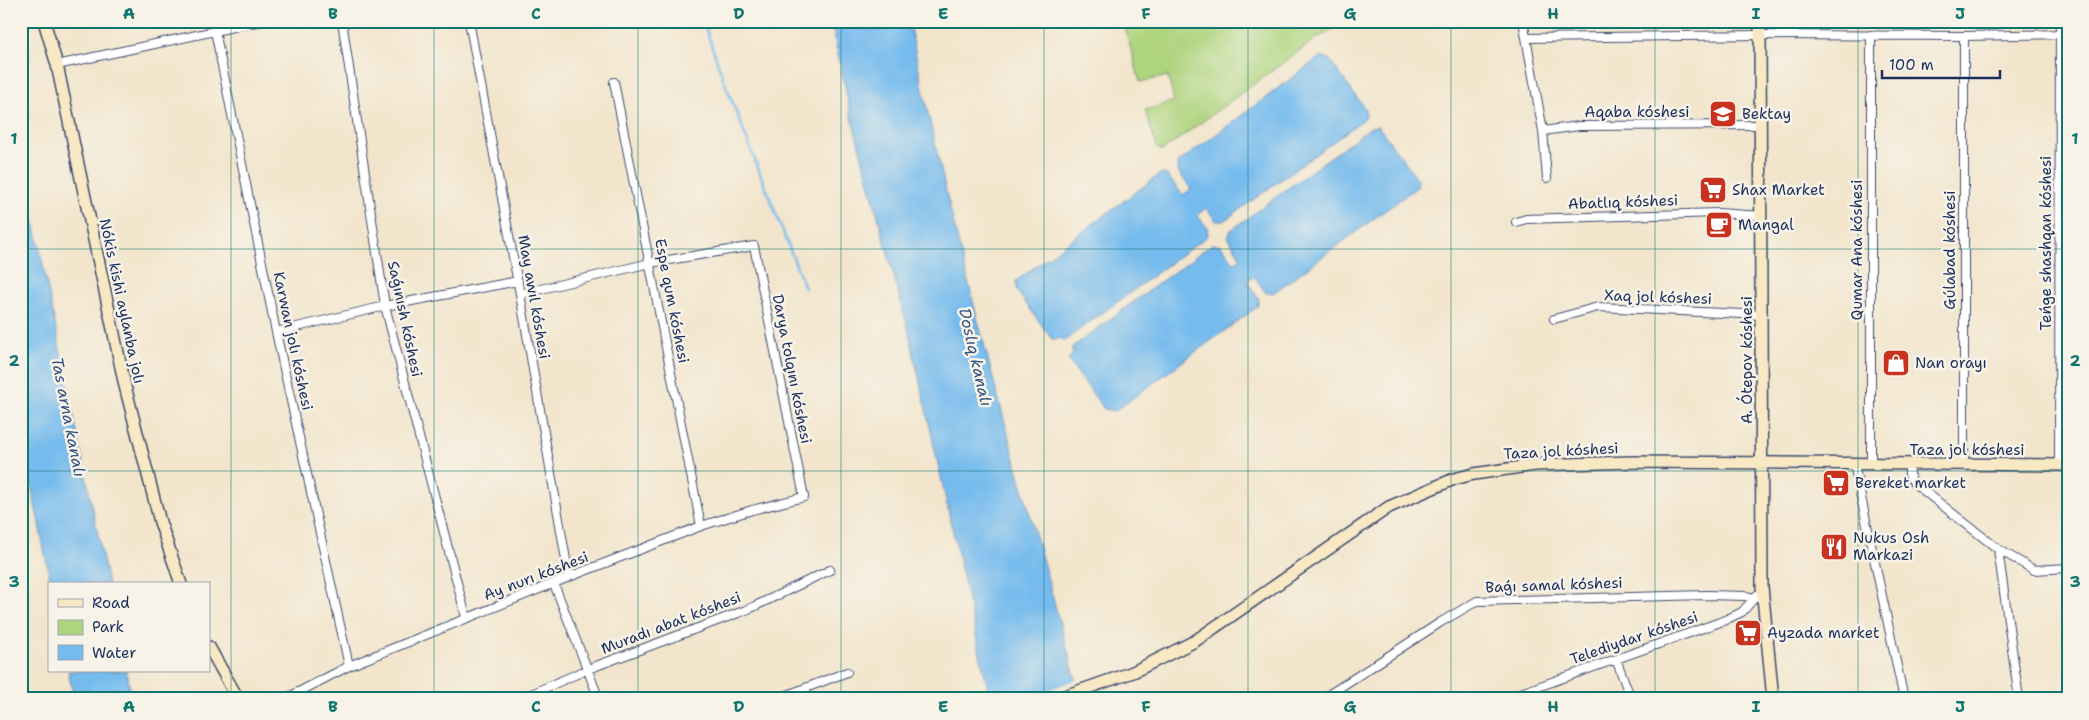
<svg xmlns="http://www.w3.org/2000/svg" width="2089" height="720" viewBox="0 0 2089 720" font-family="'Shantell Sans',sans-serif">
  <rect width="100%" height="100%" fill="#f7f3e8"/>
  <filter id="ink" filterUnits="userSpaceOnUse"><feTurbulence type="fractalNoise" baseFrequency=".02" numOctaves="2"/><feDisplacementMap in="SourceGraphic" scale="10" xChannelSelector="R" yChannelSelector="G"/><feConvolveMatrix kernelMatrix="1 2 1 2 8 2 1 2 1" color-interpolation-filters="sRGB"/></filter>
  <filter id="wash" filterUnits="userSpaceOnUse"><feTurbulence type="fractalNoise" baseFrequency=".0096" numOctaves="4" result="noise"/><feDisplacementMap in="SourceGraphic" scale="20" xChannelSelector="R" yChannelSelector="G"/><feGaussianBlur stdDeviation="1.12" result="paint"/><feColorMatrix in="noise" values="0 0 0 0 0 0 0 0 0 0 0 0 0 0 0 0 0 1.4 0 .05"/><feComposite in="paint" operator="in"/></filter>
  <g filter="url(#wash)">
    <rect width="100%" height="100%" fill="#f2e5cc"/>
    <path fill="#aed47e" stroke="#64826e" d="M1123 21H1336L1332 30 1317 38 1162 151 1157 148 1145 110 1174 101 1168 76 1140 82Z"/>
    <path fill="#76bbed" stroke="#4875a6" d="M831 21H909C954 250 1019 474 1081 699H990L909 333 851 115Z
      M1320 57 1329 59 1365 109 1366 116 1364 119 1224 221H1216L1206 208 1197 215 1207 227 1208 234 1206 237 1064 341 1061 338 1054 340 1051 338 1017 291 1016 281 1160 174 1167 175 1183 195 1191 189 1177 170 1179 162Z
      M1378 126 1418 179 1417 187 1273 293H1266L1254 276 1247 282 1259 299 1257 307 1115 411 1104 409 1069 361V358L1073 354 1071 348 1212 244 1221 245 1234 263 1241 258 1228 237 1230 231 1371 127Z
      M21 157 108 584H51L21 435Z
      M68 671H126L132 699H74Z"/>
    <path fill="#f2e5cc" d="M1078 679 1084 699H1024Z"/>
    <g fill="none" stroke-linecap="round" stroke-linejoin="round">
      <path stroke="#76bbed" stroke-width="2.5" d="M703 21 724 81 805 288"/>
    </g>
  </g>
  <g filter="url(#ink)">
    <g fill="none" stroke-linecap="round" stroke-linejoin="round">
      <g stroke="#3b4a6e" stroke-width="10">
        <path id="street" d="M213 21 276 332 349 666
          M342 21 385 306 466 617
          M469 21 520 294 569 577
          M1523 21 1543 131 1547 178
          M1871 35V465
          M1526 38 1760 35 1964 36 2068 34
          M57 65 262 21
          M614 82 701 526
          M1543 131 1579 126 1761 125
          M1516 222 1526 219 1718 213 1762 216
          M1554 319 1598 307 1763 315
          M276 332 385 306 518 281
          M1854 464 1904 699
          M1909 465V475L1914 483 1998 549 2034 570 2068 568
          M1964 465V36
          M2059 465 2060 21
          M1998 549 2019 699
          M554 584 599 699
          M2067 616H2068
          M1616 659 1631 699
          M285 699 349 666 569 577 701 526 752 510 804 497 754 246 650 263 520 294
          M520 699 588 669 749 609 830 570
          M777 699 847 672
          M1322 699 1441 622 1477 601 1706 595 1745 596 1755 598
          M1504 699 1723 621 1742 612 1757 595"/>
      </g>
      <g stroke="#3b4a6e" stroke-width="14">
        <path id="secondary" d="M44 21 57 65 125 386 160 522 181 584
          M1760 21 1762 587 1773 699
          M209 647 238 699
          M1056 699 1133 672 1195 641 1389 507 1454 479 1474 474 1535 465 1632 462 2068 465"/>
      </g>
      <use href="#street" stroke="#fff" stroke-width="8"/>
      <use href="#secondary" stroke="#f8e8c3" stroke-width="11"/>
    </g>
  </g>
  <path fill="none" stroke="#0f766e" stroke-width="1" stroke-opacity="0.55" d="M231 21V699M434 21V699M638 21V699M841 21V699M1044 21V699M1248 21V699M1451 21V699M1655 21V699M1858 21V699M21 249H2068M21 471H2068"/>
  <defs>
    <g id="school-square" transform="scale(1.4375)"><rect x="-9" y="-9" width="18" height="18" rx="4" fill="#c8321e" stroke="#f7f3e8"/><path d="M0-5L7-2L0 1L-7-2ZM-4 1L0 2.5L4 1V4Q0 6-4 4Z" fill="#fff"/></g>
    <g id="supermarket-square" transform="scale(1.4375)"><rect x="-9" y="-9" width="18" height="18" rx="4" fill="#c8321e" stroke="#f7f3e8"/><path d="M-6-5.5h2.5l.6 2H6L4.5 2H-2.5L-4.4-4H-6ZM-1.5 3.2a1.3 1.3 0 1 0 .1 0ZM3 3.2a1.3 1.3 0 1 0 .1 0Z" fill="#fff"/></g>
    <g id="cafe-square" transform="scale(1.4375)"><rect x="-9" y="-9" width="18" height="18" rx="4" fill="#c8321e" stroke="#f7f3e8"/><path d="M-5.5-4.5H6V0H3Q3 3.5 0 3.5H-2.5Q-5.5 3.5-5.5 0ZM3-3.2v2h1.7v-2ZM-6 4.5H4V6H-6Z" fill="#fff"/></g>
    <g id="shop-square" transform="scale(1.4375)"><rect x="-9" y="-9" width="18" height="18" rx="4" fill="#c8321e" stroke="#f7f3e8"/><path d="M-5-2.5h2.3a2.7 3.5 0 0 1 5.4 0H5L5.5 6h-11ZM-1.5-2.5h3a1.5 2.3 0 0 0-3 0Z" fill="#fff"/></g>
    <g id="restaurant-square" transform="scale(1.4375)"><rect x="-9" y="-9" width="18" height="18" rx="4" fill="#c8321e" stroke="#f7f3e8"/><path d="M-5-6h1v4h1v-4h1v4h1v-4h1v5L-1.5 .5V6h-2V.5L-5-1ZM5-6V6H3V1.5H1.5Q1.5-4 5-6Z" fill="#fff"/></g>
  </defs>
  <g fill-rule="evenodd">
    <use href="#school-square" x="1723" y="114"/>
    <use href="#supermarket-square" x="1713" y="190"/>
    <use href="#cafe-square" x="1719" y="225"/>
    <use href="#shop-square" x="1896" y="363"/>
    <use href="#supermarket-square" x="1836" y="483"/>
    <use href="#restaurant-square" x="1834" y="547"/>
    <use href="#supermarket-square" x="1748" y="633"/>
  </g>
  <g text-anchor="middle" stroke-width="5" stroke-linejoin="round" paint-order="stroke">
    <g font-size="15" fill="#1b2f5e" stroke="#f7f3e8">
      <text x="1637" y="117">Aqaba kóshesi</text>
      <text transform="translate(1623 202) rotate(-2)" y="5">Abatlıq kóshesi</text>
      <text transform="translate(2046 243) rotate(-90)" y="5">Teńge shashqan kóshesi</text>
      <text transform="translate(1857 250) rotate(-90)" y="5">Qumar Ana kóshesi</text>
      <text transform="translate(1950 250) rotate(-90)" y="5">Gúlabad kóshesi</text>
      <text transform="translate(534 297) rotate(80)" y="5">May awıl kóshesi</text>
      <text transform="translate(1658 297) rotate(2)" y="5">Xaq jol kóshesi</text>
      <text transform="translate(122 301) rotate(78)" y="5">Nókis kishi aylanba jolı</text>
      <text transform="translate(672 301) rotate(79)" y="5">Espe qum kóshesi</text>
      <text transform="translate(405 319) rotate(78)" y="5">Saǵınısh kóshesi</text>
      <text transform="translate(293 341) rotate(78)" y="5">Karwan jolı kóshesi</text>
      <text transform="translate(1747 360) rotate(-90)" y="5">A. Ótepov kóshesi</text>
      <text transform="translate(792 369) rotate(79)" y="5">Darya tolqını kóshesi</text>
      <text x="1967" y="455">Taza jol kóshesi</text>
      <text transform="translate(1561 451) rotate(-3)" y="5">Taza jol kóshesi</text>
      <text transform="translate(536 576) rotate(-21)" y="5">Ay nurı kóshesi</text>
      <text transform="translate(1554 585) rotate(-2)" y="5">Baǵı samal kóshesi</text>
      <text transform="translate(671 623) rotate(-21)" y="5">Muradı abat kóshesi</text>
      <text transform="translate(1634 638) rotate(-19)" y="5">Telediydar kóshesi</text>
    </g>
    <g font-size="15" fill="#1b2f5e" stroke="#f7f3e8" text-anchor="start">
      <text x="1742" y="119">Bektay</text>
      <text x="1732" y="195">Shax Market</text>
      <text x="1738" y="230">Mangal</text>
      <text x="1915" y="368">Nan orayı</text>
      <text x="1855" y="488">Bereket market</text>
      <text x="1853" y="543">Nukus Osh<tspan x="1853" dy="17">Markazi</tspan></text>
      <text x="1767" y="638">Ayzada market</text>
    </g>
    <g font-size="16" font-style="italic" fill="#325282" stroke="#f7f3e8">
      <text transform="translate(976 357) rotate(77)" y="6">Doslıq kanalı</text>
      <text transform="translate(69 417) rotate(79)" y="6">Tas arna kanalı</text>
    </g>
  </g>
  <rect width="2089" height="720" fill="none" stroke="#f7f3e8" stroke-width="55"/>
  <rect x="48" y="582" width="162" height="90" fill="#f7f3e8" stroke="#9fa5b1"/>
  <rect x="58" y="599" width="25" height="8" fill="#f8e8c3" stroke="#9fa5b1"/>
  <text x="92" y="608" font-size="15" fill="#1b2f5e">Road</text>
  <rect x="58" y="620" width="25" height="15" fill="#aed47e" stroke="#9fa5b1"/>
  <text x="92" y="632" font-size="15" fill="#1b2f5e">Park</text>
  <rect x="58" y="645" width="25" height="15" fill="#76bbed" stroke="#9fa5b1"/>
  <text x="92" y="658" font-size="15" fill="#1b2f5e">Water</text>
  <path d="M1882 70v8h118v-8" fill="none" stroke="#1b2f5e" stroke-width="2.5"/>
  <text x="1889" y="70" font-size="15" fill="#1b2f5e" stroke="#f7f3e8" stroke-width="4" paint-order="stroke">100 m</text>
  <rect x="28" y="28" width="2034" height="664" fill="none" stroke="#0f766e" stroke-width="2"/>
  <g font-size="16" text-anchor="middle" font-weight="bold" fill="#0f766e">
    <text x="129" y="19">A</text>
    <text x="333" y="19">B</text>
    <text x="536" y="19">C</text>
    <text x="739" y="19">D</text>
    <text x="943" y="19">E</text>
    <text x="1146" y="19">F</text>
    <text x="1350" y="19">G</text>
    <text x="1553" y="19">H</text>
    <text x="1756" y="19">I</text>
    <text x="1960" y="19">J</text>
    <text x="14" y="144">1</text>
    <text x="2075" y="144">1</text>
    <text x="14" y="366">2</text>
    <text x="2075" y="366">2</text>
    <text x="14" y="587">3</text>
    <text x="2075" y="587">3</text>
    <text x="129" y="712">A</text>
    <text x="333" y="712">B</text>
    <text x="536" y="712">C</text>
    <text x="739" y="712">D</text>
    <text x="943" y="712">E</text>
    <text x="1146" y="712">F</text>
    <text x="1350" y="712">G</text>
    <text x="1553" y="712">H</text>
    <text x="1756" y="712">I</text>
    <text x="1960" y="712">J</text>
  </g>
</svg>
